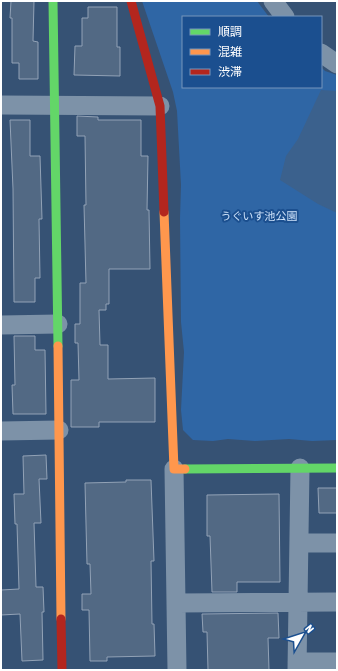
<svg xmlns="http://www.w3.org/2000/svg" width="338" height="671" viewBox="0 0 338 671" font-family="'Asap Condensed','Noto Sans JP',sans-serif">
  <rect width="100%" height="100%" fill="#365274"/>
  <path fill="#2f66a5" d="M142 1H257L269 17H183V87H321V67L325 71 337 75V440L312 441 289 439 255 441 228 439 213 441 193 440 183 430 181 410 184 352 181 322 180 218 181 185 177 111 173 92Z"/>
  <path fill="#3b618d" d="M321 90 337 91V213L318 204 280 180 286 156 298 139Z"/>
  <path fill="#526984" stroke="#92a2b6" d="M11 1H34L33 41 38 42V79H19V63H12V18H10Z
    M88 7H117V47H120V76L74 75 75 46H82V18H88Z
    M77 116 98 117V120H141V156H148L147 210H149L150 269H109V304H106V310H99L100 345H108V379L155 378V422H99V427H71V380H79L78 343H75V324H80V283H86L84 205H86L85 136H77Z
    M10 120H30V156H40L42 219H39L40 278H35V302H14L13 189Z
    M14 336H35V350H45L46 414H13L12 385H15Z
    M46 455 47 479H39L41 523H34L36 587H43L44 612H42L43 660 22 661 20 614 1 615V590L19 589 17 524H15L14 494H24L23 456Z
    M126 480H151L154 561H151L152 624H154L155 656 107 657V661H90L89 610H82V594H91L90 564H87L85 483 126 482Z
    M318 488H337V513H319Z
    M279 494 280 582H237V592H212L210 536H207V495Z
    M278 613 279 638H268L269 670H208L207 632H203L202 614Z"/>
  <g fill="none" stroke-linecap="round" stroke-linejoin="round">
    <path stroke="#7d92a8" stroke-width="19" d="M273 1 285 17
      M321 53 337 64
      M1 105 160 106
      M1 325 58 324
      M1 431 59 430
      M174 469 177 670
      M299 543H337
      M176 603 337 602
      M297 662H337
      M297 670 300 468"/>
    <path stroke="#63d668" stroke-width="9" d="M53 1 58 346
      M185 469 337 468"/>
    <path stroke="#ff974d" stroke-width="9" d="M164 212 174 469H185
      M58 346 61 619"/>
    <path stroke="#b3261e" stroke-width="9" d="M131 1 160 106 164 212
      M61 619 62 670"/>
  </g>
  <g text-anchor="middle" stroke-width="4" stroke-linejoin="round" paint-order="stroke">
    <g font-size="11" fill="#cfe3fa" stroke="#1b4f8f">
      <text x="259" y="220">うぐいす池公園</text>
    </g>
  </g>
  <rect width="338" height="671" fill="none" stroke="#ffffff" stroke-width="4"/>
  <rect x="182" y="16" width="140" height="72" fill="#1b4f8f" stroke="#7695bc"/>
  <rect x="190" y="29" width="20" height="6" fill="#63d668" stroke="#7695bc"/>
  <text x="218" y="36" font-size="12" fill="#ffffff">順調</text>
  <rect x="190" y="49" width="20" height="6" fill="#ff974d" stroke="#7695bc"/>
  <text x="218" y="56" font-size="12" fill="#ffffff">混雑</text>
  <rect x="190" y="69" width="20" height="6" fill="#b3261e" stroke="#7695bc"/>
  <text x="218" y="76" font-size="12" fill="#ffffff">渋滞</text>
  <g transform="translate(302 635) rotate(51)" stroke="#1b4f8f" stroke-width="3" paint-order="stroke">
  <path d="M0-3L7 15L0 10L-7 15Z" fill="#ffffff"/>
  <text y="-6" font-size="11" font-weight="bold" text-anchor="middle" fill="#ffffff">N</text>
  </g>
</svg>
